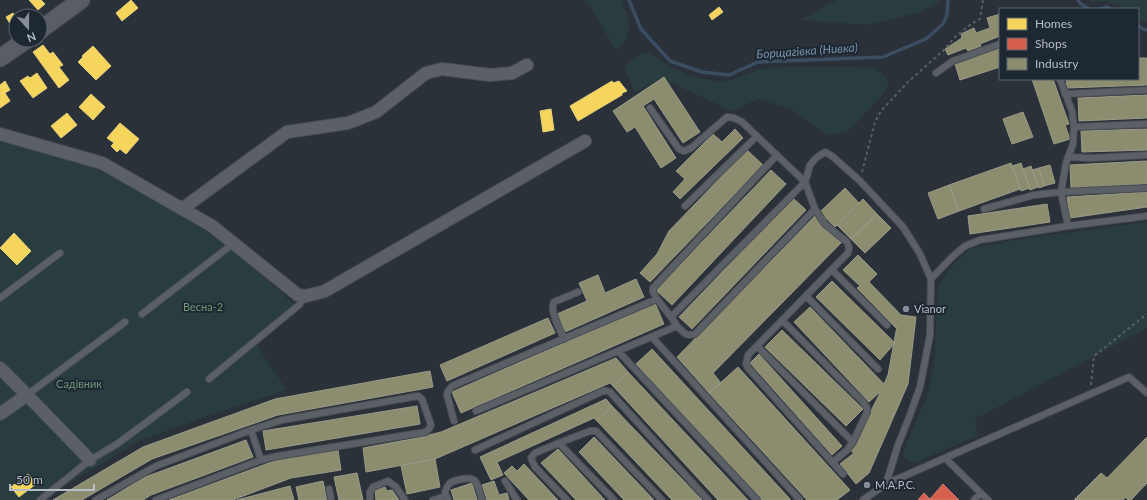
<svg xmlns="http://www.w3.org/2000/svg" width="1147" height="500" viewBox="0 0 1147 500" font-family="Lato,sans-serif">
  <rect width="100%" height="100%" fill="#2b3138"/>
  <path fill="#293d3e" d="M583 0H622L630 26 624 43 616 51 589 4Z
    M837 0H941L921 12 868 25 801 20Z
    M1087 0H1147V23L1142 21 1138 17V9H1128L1106 1 1092 2Z
    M642 53H649L669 66 691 76 718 82 732 80 758 70 781 67H858L874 68 885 76 889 85 882 95 851 129 836 134H826L791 109 758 99 732 111 661 78 635 92 624 66Z
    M0 140 83 162 144 192 230 247 298 308 255 343 287 390 216 413 139 441 48 496 44 500H0Z
    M1147 222V328L975 419 978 435 914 463C907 461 904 459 903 452L927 396 934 365 938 288 948 270 970 249 1014 240Z"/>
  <path fill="#f6d55c" stroke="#e3ce7c" d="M29 0H41L45 4 38 10Z
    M131 0 138 8 122 21 116 13Z
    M719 7 723 12 712 20 709 15Z
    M13 13 16 18V34L6 17Z
    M43 45 50 54 53 52 63 65 59 67 69 80 59 88 33 52Z
    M93 46 111 66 96 80 78 62 83 57 82 56Z
    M37 73 47 88 33 98 20 81 28 76 30 78Z
    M5 81 10 90 5 93 10 101 0 108V85Z
    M612 81 613 83 619 81 627 91 622 93V95L578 121 570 106Z
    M91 94 105 107 93 120 79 107Z
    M551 109 554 130 543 132 540 111Z
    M67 113 77 125 61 138 51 126Z
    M120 123 139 139 126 154 120 149 117 152 111 146 114 143 107 138Z
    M14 233 31 251 17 265 0 248Z
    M28 474 36 484 19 497 11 487Z"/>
  <path fill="#d6604d" stroke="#cc7c72" d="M943 484 959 500H918L924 493 930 499Z"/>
  <path fill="#8c8c6e" stroke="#999b89" d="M1000 14V36L980 44 981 46 968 51 966 48 948 55 945 49 962 38 961 34 974 28 976 33 990 28 987 18Z
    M1000 48V67L960 80 955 64Z
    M1138 58H1147V85L1067 88 1066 79H1138Z
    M664 77 700 132 683 143 654 99 643 106 676 158 661 168 635 127 627 132 613 111Z
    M1032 79H1053L1069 124 1065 125 1070 139 1054 144Z
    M1147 95V118L1079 121 1078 98Z
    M1023 112 1033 137 1012 144 1003 119Z
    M735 129 743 138 680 199 673 192 685 179 676 171 713 134 722 142Z
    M1147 129V150L1082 152 1081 131Z
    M747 150 763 165 650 282 640 273 657 254 669 231Z
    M1147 161V184L1071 188 1070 165Z
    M1011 163 1020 189 959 211 949 185Z
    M1021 163 1030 188 1021 191 1012 166Z
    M1050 165 1055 183 1044 186 1039 168Z
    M1031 166 1038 187 1030 190 1023 169Z
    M1039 168 1044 186 1039 188 1032 170Z
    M771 170 786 184 672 305 656 290Z
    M949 185 959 211 938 219 928 193Z
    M845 188 859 203 835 227 820 212Z
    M1147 192V207L1070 218 1067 197Z
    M793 198 806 210 692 329 679 317Z
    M863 199 877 214 851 239 837 225Z
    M1047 204 1050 222 970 234 968 216Z
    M877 214 891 228 865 253 851 239Z
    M815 216 842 242 713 373 721 383 709 393 677 357Z
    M858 255 877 274 869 282 901 315 916 317 908 384 869 473 856 484 840 464 854 453 851 451 881 391 869 402 794 322 810 307 884 384 888 375 897 326 896 328 857 288 860 286 843 270Z
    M598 275 605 293 636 279 644 297 565 332 557 314 587 301 579 283Z
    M832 281 895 343 880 360 816 297Z
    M655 303 664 324 461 413 452 392Z
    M548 318 555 333 447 381 440 365Z
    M782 330 863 409 846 426 765 347Z
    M652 349 790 499V500H761L636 364Z
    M759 354 842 446 832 455 750 363Z
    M616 358 628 372 613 386 610 383 435 459 366 472 363 448 417 438 441 432Z
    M738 367 850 490 837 500H807L709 393Z
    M430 371 433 387 278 415 152 459 82 500H53L143 447 275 399Z
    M628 372 748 500H718L613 386Z
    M606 399 612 406 597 421 594 418 497 462 503 475 491 480 480 457Z
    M417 406 420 424 266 450 263 431Z
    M612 406 702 500H672L597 421Z
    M594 437 654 500H624L579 452Z
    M1147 437V483L1131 500H1128L1126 497 1123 500H1074L1101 473 1107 478Z
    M246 440 253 457 151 495 143 500H107L145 477Z
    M558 449 605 500H576L541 463Z
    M338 450 341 470 291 478 233 500H169L285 457Z
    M435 459 440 487 407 494 401 466Z
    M524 464 558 500H529L504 473 512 466 517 471Z
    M357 473 363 500H339L334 477Z
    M323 481 327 500H299L296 487Z
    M494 481 499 495 507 493 509 500H487L482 485Z
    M472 483 477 500H454L451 490Z
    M290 486 294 500H237Z
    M385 487 387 491 392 490 399 500H376L375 490Z"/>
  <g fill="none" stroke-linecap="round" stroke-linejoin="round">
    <path stroke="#3a4d61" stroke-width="3.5" d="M629 0 641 29 670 61 702 72 729 75 758 62 883 57 926 39 943 24 947 15 948 0
      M1078 0C1080 5 1086 7 1090 9
      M1099 9 1107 7 1111 9
      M1138 25 1143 29 1147 30"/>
    <g stroke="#494d53" stroke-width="8">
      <path id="lane" d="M936 73 953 61 1000 44
        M1060 79 1072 111 1074 127 1073 144 1066 163 1061 192 1068 226
        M1065 94 1147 90
        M1074 127 1147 124
        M1068 157 1092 158 1147 155
        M685 206 757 136
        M984 209 1034 195 1061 192 1147 188
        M832 270 887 325
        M931 279 953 256 965 246 980 240 1068 226 1147 216
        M806 296 878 369
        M0 298 60 253
        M657 299 653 292V288L777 155
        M142 314 234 243
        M782 320 864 403 867 408V412L853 442 847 450 833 462
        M677 326C683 332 686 337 695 334L815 209
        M652 337 800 500
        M564 339C560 329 549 311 554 302L578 292
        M757 346 853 442
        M618 351 757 500
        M209 379 299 305 306 296
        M27 395 125 322
        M476 411 677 326 671 317 805 182 742 122 734 118 727 117 691 148 684 151 679 149 650 108
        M454 421 447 395 448 391 452 386 657 299 671 317
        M251 430 261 460
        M559 443 614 500
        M475 450 603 391H607L610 392 708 500
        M945 458 988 500
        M843 474 748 368 746 364 748 355 848 253 849 248 847 242 825 224 815 209 805 182 810 165 816 158 825 152 832 156 860 181 903 227 920 254 931 279 930 335 920 387 910 415 898 445 886 484 863 500
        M505 481 517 500
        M886 484 1129 377 1147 393
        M329 489 331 500
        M40 500 90 460 117 444 155 416 187 392
        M96 500 156 466 251 430 282 420 418 396 422 399 431 425 429 429 426 432 278 456 261 460 156 500
        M370 500V492L373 487 388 481 396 487 405 500
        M433 500 446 496
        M448 500 445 492C446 489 448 485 450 483 455 480 471 476 475 481 479 485 480 495 482 500
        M567 500 535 467 531 458 535 453 559 443 590 431H596L662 500
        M974 500 981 493"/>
    </g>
    <g stroke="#494d53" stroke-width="14">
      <path id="street" d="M0 134 102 163 212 226 298 295 306 296 325 291 585 141
        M182 209 287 132 348 123 376 112 426 73 442 69 490 75 512 73 527 65
        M0 368 27 395 0 414
        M27 395 90 460"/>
    </g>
    <g stroke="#494d53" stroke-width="19">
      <path id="secondary" d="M40 30 81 0
        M0 58 26 40"/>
    </g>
    <path stroke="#595f63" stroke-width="2" stroke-dasharray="3 3" stroke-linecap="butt" d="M862 172 875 122 881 111 909 81 943 51 955 37 971 24 980 19 983 0
      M1091 385 1094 356 1147 314"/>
    <use href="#lane" stroke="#5b6066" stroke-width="6"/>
    <use href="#street" stroke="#5b6066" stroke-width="12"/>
    <use href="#secondary" stroke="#5a5e64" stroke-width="17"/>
  </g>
  <g fill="#858d96" stroke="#1e2832" stroke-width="1.5">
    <circle cx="906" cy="309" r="4"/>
    <circle cx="867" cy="485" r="4"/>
  </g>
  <g text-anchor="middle" stroke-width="4" stroke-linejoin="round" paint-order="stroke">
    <g font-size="11" fill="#6e9875" stroke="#1e2832">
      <text x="203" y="311">Весна-2</text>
      <text x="79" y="388">Садівник</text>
    </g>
    <g font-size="11" fill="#b6bec8" stroke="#1e2832" text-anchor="start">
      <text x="914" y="313">Vianor</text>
      <text x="875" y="489">М.А.Р.С.</text>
    </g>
    <g font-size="12" font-style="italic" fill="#7890aa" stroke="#1e2832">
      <text transform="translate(807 51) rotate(-4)" y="4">Борщагівка (Нивка)</text>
    </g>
  </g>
  <rect x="999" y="8" width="140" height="72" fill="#1e2832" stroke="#5b646e"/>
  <rect x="1007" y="18" width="20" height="12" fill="#f6d55c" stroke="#5b646e"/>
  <text x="1035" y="28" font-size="12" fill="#b6bec8">Homes</text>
  <rect x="1007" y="38" width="20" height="12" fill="#d6604d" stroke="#5b646e"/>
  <text x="1035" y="48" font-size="12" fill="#b6bec8">Shops</text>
  <rect x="1007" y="58" width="20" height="12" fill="#8c8c6e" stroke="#5b646e"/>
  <text x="1035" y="68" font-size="12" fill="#b6bec8">Industry</text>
  <g transform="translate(28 28) rotate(159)"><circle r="19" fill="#1e2832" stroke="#5b646e"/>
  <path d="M0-3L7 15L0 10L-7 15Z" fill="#858d96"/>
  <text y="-6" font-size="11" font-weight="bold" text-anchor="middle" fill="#b6bec8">N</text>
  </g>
  <path d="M10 484v6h84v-6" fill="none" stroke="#b6bec8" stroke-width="2"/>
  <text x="16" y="484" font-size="12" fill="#b6bec8" stroke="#1e2832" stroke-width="3" paint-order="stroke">50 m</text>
</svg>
